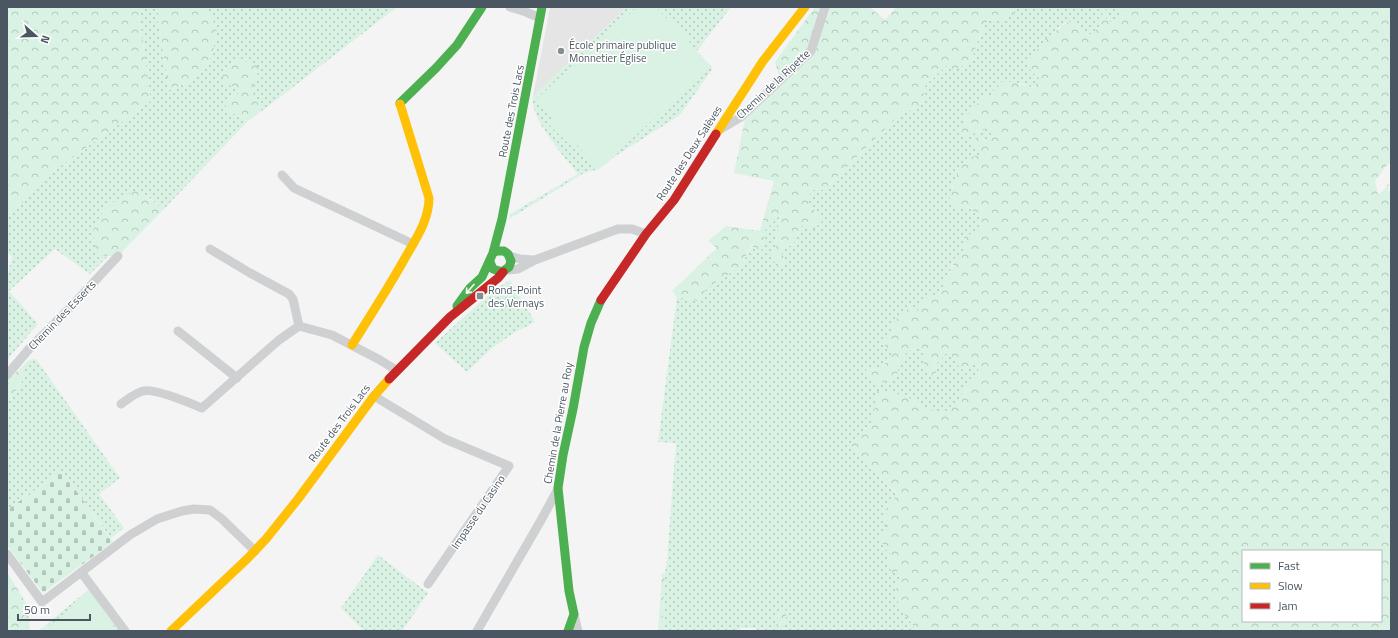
<svg xmlns="http://www.w3.org/2000/svg" width="1398" height="638" viewBox="0 0 1398 638" font-family="'Titillium Web',sans-serif">
  <defs>
    <pattern id="grass-dots" width="8" height="8" patternUnits="userSpaceOnUse"><rect width="8" height="8" fill="#d9f2e3"/><path d="M2 2h.1M6 6h.1" fill="none" stroke="#b2c7bb" stroke-width="1.8" stroke-linecap="round"/></pattern>
    <pattern id="forest-crowns" width="20" height="18" patternUnits="userSpaceOnUse"><rect width="20" height="18" fill="#d9f2e3"/><path d="M2 6a3 3 0 1 1 6 0M12 15a3 3 0 1 1 6 0" fill="none" stroke="#b2c7bb"/></pattern>
    <pattern id="cemetery-stones" width="16" height="16" patternUnits="userSpaceOnUse"><rect width="16" height="16" fill="#d9f2e3"/><path d="M2 7V4a2 2 0 0 1 4 0v3zM10 15v-3a2 2 0 0 1 4 0v3z" fill="#b2c7bb"/></pattern>
  </defs>
  <rect width="100%" height="100%" fill="#f4f4f4"/>
  <path fill="#e6e5e6" d="M550 7H627L533 96Z"/>
  <path fill="url(#grass-dots)" d="M138 7H156L169 90 187 83 207 67 213 51 217 29 205 7H397L262 111 234 59 230 67 239 86 238 94 231 96 226 101V108C233 115 240 116 248 121L163 210C152 201 143 187 128 195L99 253 108 256 90 274 55 249 9 291 38 324 7 360V277L12 257 7 252V215L22 203 41 180 151 101Z
    M627 7H731L697 51 713 68 680 115 617 155 599 169 584 173 509 219 510 215 512 213 578 174C565 157 528 117 533 96Z
    M1018 7H1119L1124 13 1122 17 1113 23 1106 20 1099 29 1089 35 1072 22 1065 23 1058 28 1041 45 1038 50 1033 73 1040 77 1034 88 1019 83 995 88 991 96 965 118 966 125 960 130 976 133 989 127 993 130 992 137 987 142 979 137 987 150 985 155C962 157 960 171 952 188L961 207C967 207 971 207 974 213H977L979 211 977 205H980L983 210 979 216 980 230 959 257 954 259C953 266 943 288 939 293 931 302 925 296 918 311L914 310 894 330 885 348 895 352 882 367H868L880 383 895 377 898 371V364L908 351 921 347 925 351 933 377 937 371 935 363 943 354 950 353 959 367 976 361 980 376 964 390 959 399 944 413 925 408 912 399 873 420 851 445 877 474 898 495 885 511 890 527V554L887 560 892 573 898 571 902 580 899 608 918 631H784L786 617 779 612 775 631H757L756 628H741L739 631H662L665 573 667 560 676 443 658 442 677 297 698 301 707 288 740 267 753 244 780 214 775 249 780 250 783 247 793 245 801 226 811 190H824L904 110 922 102 925 86 946 66 971 62 977 43 988 19 996 20 1013 16Z
    M510 280 535 322 512 334 491 349 467 372 435 343 493 291Z
    M36 359 120 478 99 494 124 528 111 538 62 471 7 510V404L27 374 22 367 29 360Z
    M378 555 428 593 402 631H364L341 608Z
    M89 590 119 631H38L87 591Z"/>
  <path fill="url(#forest-crowns)" fill-rule="evenodd" d="M7 7H138L151 101 41 180 22 203 7 215Z
    M156 7H205L217 29 213 51 207 67 187 83 169 90Z
    M815 7H870L885 20 896 7H1018L1013 16 996 20 988 19 977 43 971 62 955 70 946 66 925 86 922 102 915 111 904 110 824 190H811L809 202 822 222 814 229 801 226 793 245 783 247 781 250 785 262 778 268 770 255 775 249 780 215 765 231 762 250 757 253 752 244 740 267 707 288 698 301 677 297 672 291 717 248 708 241 726 226 760 231 774 181 734 173 745 119 782 84 775 62Z
    M1119 7H1391V163L1387 165 1375 181 1378 195 1384 190 1388 184 1389 185 1388 191 1391 190V631H918L899 608 896 587 902 580 898 571 892 573 887 560 890 554 885 549 881 538 889 527 883 525 885 511 898 494 877 474 851 445 873 420 877 391 894 393 912 399 925 408 944 413 959 399 964 390 980 375 976 361 963 370 959 367 950 353 943 354 942 361 935 363 937 371 933 378 930 376 921 357 925 351 921 347 908 351 898 364V371L896 377C880 383 876 388 864 374L868 367H882L895 352 885 348V341L894 330 892 326 899 315 906 312 910 305 913 306 914 310 918 311 925 296 939 294 953 266 954 259C964 255 964 247 964 237L980 230 979 216 983 210 980 205H977L979 211 977 213H974L972 209 968 207 965 209 961 207 956 209 949 202C952 187 959 161 975 156 978 155 982 155 985 155L987 151 976 150 972 145 974 139 979 137 987 142 992 137 993 130 989 127 976 133 958 137 960 130 966 125 965 118 968 113 983 98 991 96 995 88 1004 80 1034 88 1039 78 1033 73 1027 67 1029 60 1047 38 1066 23 1072 22 1089 35 1099 28 1103 11 1108 9 1106 20 1113 23 1122 17 1124 13ZM1243 551H1381V621H1243Z
    M234 59 255 63 259 69 252 92 262 111 248 121C240 116 233 115 226 108V101L231 96 238 94 239 86H231L224 82 222 75 230 67Z
    M135 191 142 192 163 210 118 256C113 256 105 257 100 254 97 251 95 247 94 243 90 227 102 210 115 201 120 197 129 195 135 191Z
    M22 367 27 374 7 404V372L12 376Z
    M7 572 28 606 30 631H7Z
    M662 573H665L662 631H658Z
    M786 610V617L784 631H775L779 612Z"/>
  <path fill="url(#cemetery-stones)" d="M62 471 113 542 43 593 7 545V510Z"/>
  <path fill="#d9f2e3" d="M637 7H656L669 21 673 18 692 39 689 43 708 64 709 69 601 167H597L577 145 573 148 548 124 553 120 535 100Z
    M91 592 117 631H43Z"/>
  <g fill="none" stroke-linecap="round" stroke-linejoin="round">
    <path stroke="#ced0d2" stroke-width="9" d="M510 7 526 12 540 18
      M721 129 741 117 811 51 825 7
      M282 175 294 188 413 244
      M210 249 250 273 289 294 293 299 299 326
      M510 256 520 259 534 260
      M507 270 518 269 535 260 618 229H632L646 234
      M178 331 237 378
      M7 375 29 349 68 310 118 256
      M374 396 445 439 509 466 428 584
      M121 404C128 399 135 393 143 391 155 388 190 403 202 408L279 340 299 326 332 335 380 360 396 370
      M7 554 42 602 130 535 157 519 182 511 194 509 210 510 222 519 255 551
      M81 572 125 631
      M574 615 578 631
      M477 631 540 522 558 489"/>
    <path stroke="#4caf50" stroke-width="9" d="M400 104V103L436 68 457 45 482 7
      M493 253 502 219 542 7
      M457 306 470 288 482 277 493 253 497 251H504L508 254 511 261 509 267 502 272 493 269 490 262
      M568 631 574 614 569 591 558 488 563 455 573 409 584 347 591 323 601 300"/>
    <path stroke="#ffc107" stroke-width="9" d="M716 134 763 61 805 7
      M352 345C370 316 389 287 405 258 416 239 429 220 429 198L400 104
      M171 631 248 558 266 539 298 499 374 396 389 379"/>
    <path stroke="#c62828" stroke-width="9" d="M601 300 646 234 674 200 716 134
      M389 379 450 317 498 278 503 272"/>
  </g>
  <defs><path id="oneway-shaft" d="M-6 0H5M1.5-3L5.5 0L1.5 3" fill="none" stroke-width="1.6" stroke-linecap="round" stroke-linejoin="round"/></defs>
  <use stroke="#f6fbf6" href="#oneway-shaft" transform="translate(470 289) rotate(131)"/>
  <g fill="#868d94" stroke="#fff" stroke-width="1.5">
    <circle cx="561" cy="51" r="4"/>
    <rect x="476" y="292" width="8" height="8" rx="2"/>
  </g>
  <g text-anchor="middle" stroke-width="3" stroke-linejoin="round" paint-order="stroke">
    <g font-size="11" fill="#4a5661" stroke="#fff" text-anchor="start">
      <text x="569" y="49">École primaire publique<tspan x="569" dy="13">Monnetier Église</tspan></text>
      <text x="488" y="294">Rond-Point<tspan x="488" dy="13">des Vernays</tspan></text>
    </g>
    <g font-size="11" fill="#4a5661" stroke="#fff">
      <text transform="translate(773 84) rotate(-43)" y="4">Chemin de la Ripette</text>
      <text transform="translate(511 111) rotate(-79)" y="4">Route des Trois Lacs</text>
      <text transform="translate(689 153) rotate(-57)" y="4">Route des Deux Salèves</text>
      <text transform="translate(62 315) rotate(-46)" y="4">Chemin des Esserts</text>
      <text transform="translate(339 423) rotate(-53)" y="4">Route des Trois Lacs</text>
      <text transform="translate(558 423) rotate(-80)" y="4">Chemin de la Pierre au Roy</text>
      <text transform="translate(478 512) rotate(-56)" y="4">Impasse du Casino</text>
    </g>
  </g>
  <rect width="1398" height="638" fill="none" stroke="#4a5661" stroke-width="16"/>
  <rect x="1242" y="550" width="140" height="72" fill="#ffffff" stroke="#b7bbc0"/>
  <rect x="1250" y="563" width="20" height="6" fill="#4caf50" stroke="#b7bbc0"/>
  <text x="1278" y="570" font-size="12" fill="#4a5661">Fast</text>
  <rect x="1250" y="583" width="20" height="6" fill="#ffc107" stroke="#b7bbc0"/>
  <text x="1278" y="590" font-size="12" fill="#4a5661">Slow</text>
  <rect x="1250" y="603" width="20" height="6" fill="#c62828" stroke="#b7bbc0"/>
  <text x="1278" y="610" font-size="12" fill="#4a5661">Jam</text>
  <g transform="translate(36 36) rotate(110)" stroke="#ffffff" stroke-width="3" paint-order="stroke">
  <path d="M0-3L7 15L0 10L-7 15Z" fill="#4a5661"/>
  <text y="-6" font-size="11" font-weight="bold" text-anchor="middle" fill="#4a5661">N</text>
  </g>
  <path d="M18 614v6h72v-6" fill="none" stroke="#4a5661" stroke-width="2"/>
  <text x="24" y="614" font-size="12" fill="#4a5661" stroke="#ffffff" stroke-width="3" paint-order="stroke">50 m</text>
</svg>
